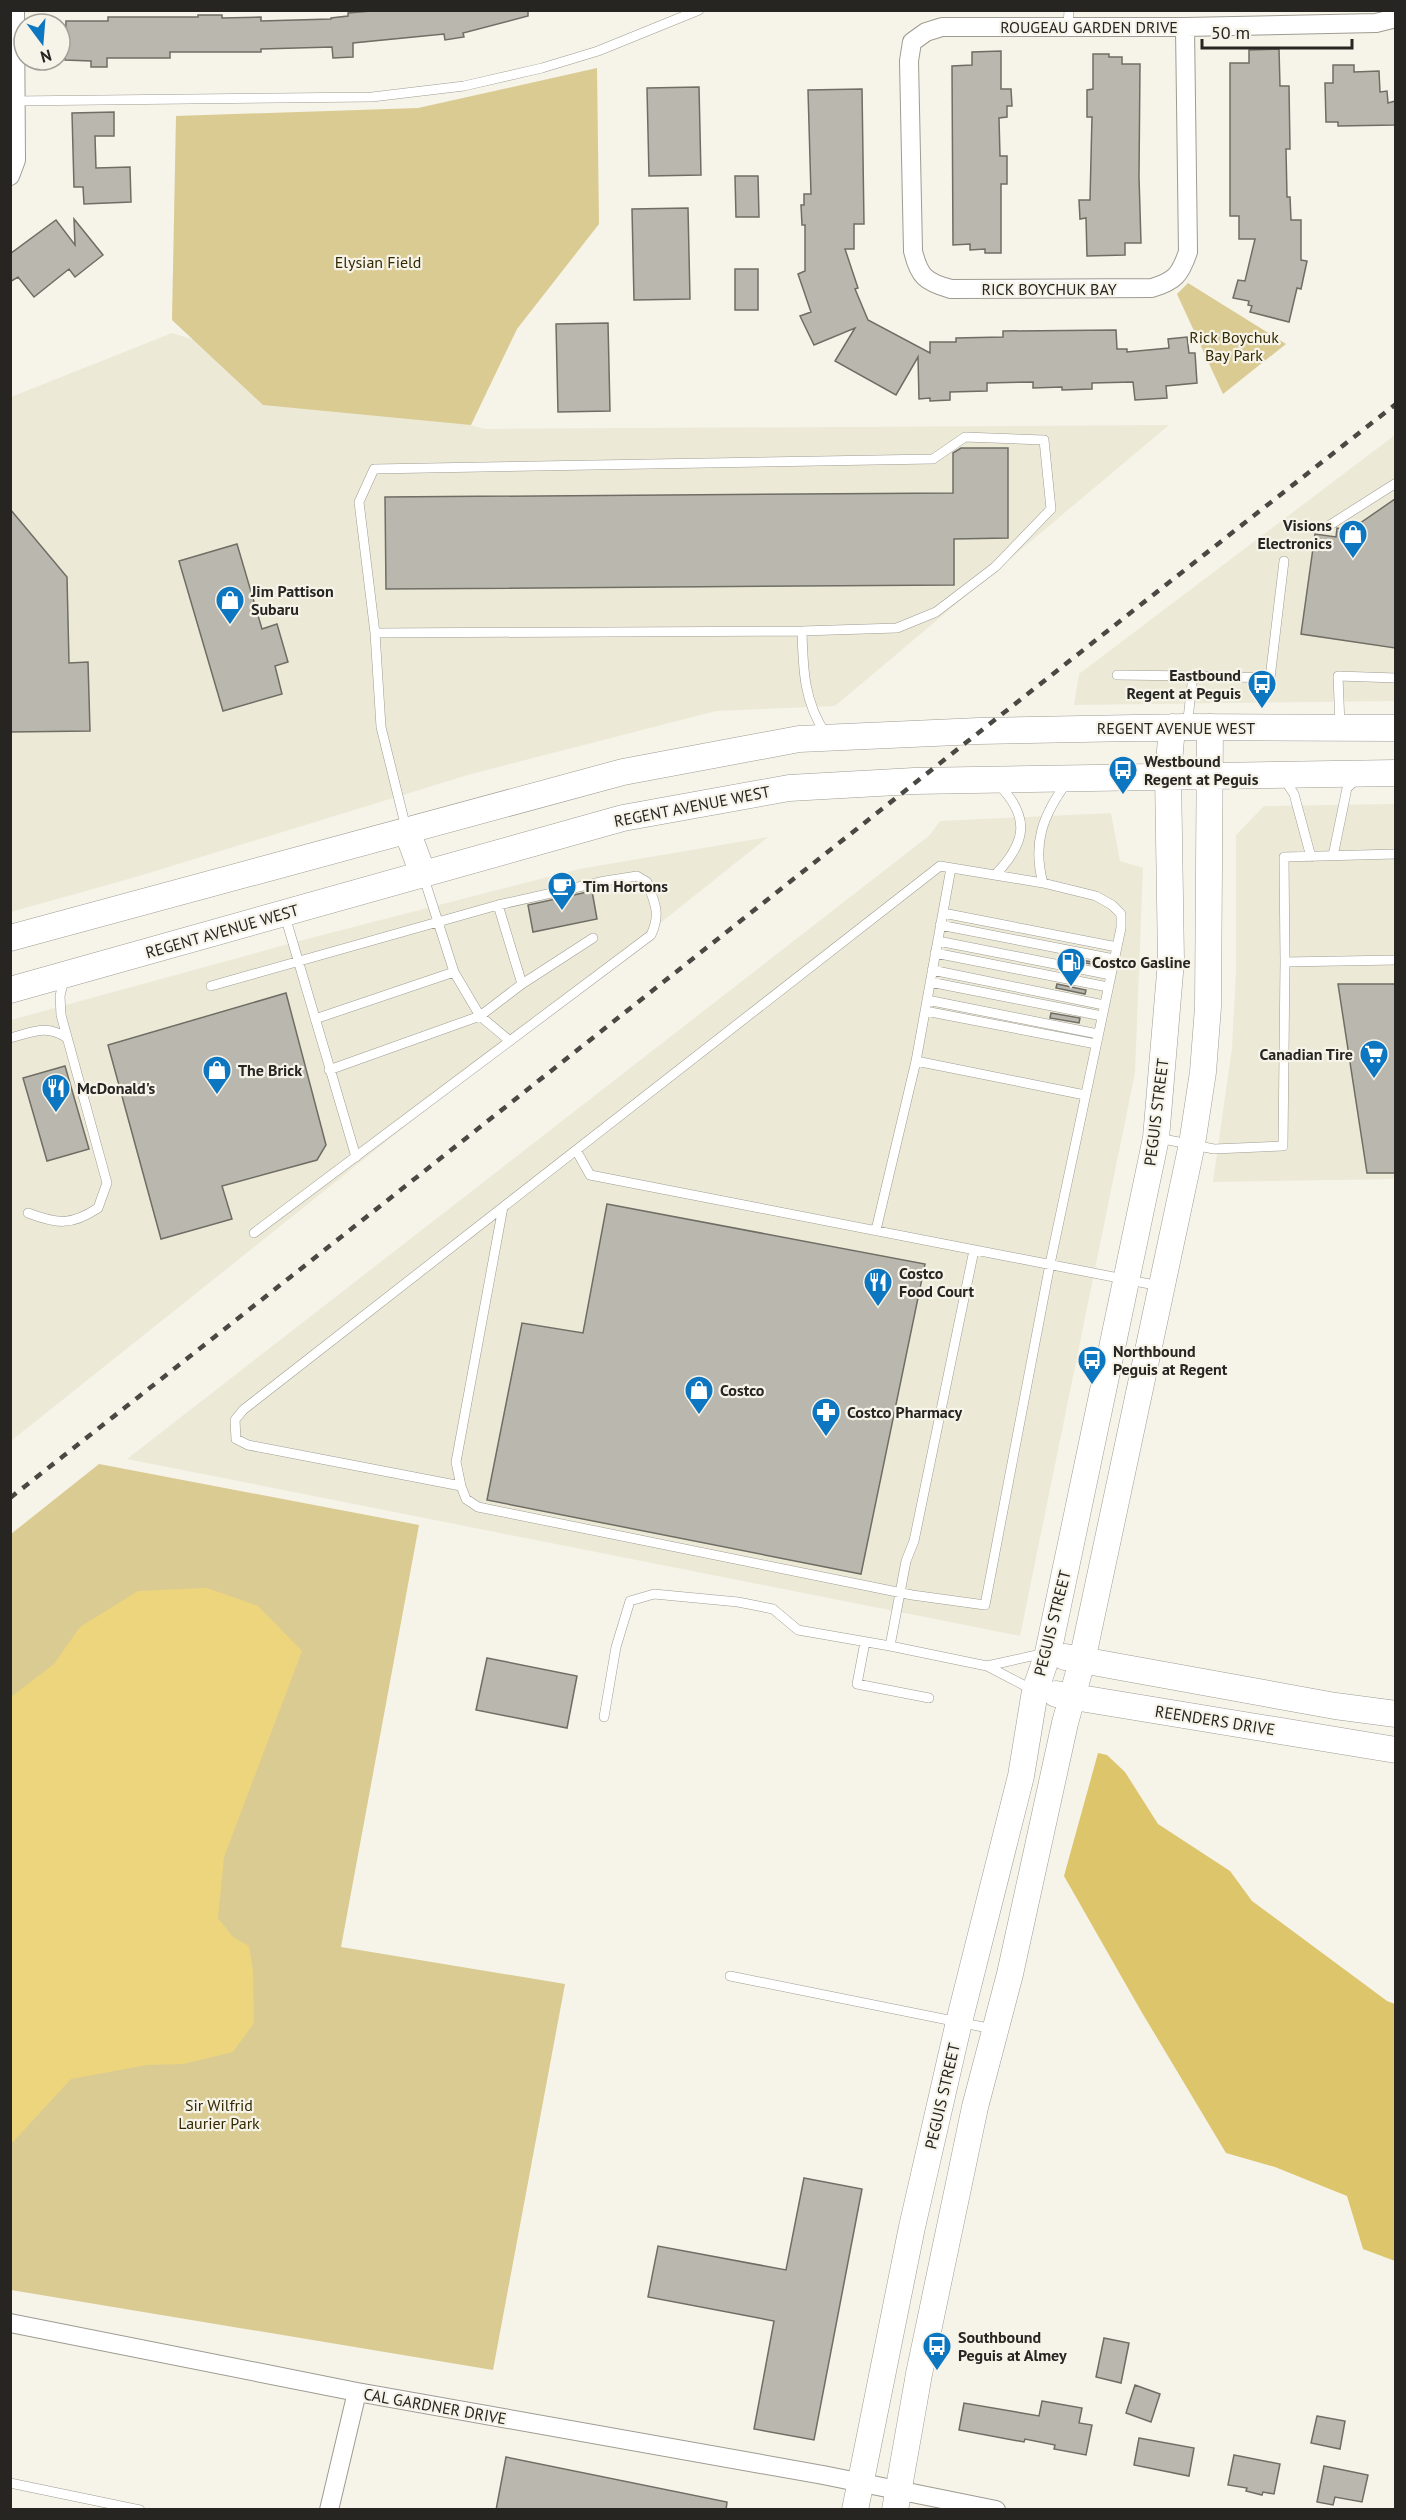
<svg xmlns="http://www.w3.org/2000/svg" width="1406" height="2520" viewBox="0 0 1406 2520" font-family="'PT Sans',sans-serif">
  <rect width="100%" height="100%" fill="#f6f3e9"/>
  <path fill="#ede9d7" d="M172 333 484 429 1169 425 835 706 716 711 471 774 139 876 11 912V397Z
    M1395 435V701L1074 705 1079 674Z
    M1395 804V1179L1213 1182 1232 1048 1236 972V835L1264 806Z
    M1111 813 1120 861 1143 868 1135 1073 1020 1636 127 1459 930 835 940 821Z
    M768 837 11 1441V1020L303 940 579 869Z"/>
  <path fill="#dacb92" d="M597 68 599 224 517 329 471 425 263 405 172 320 176 116 418 108Z
    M1188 283 1286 344 1223 394 1177 294Z
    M99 1464 419 1525 341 1947 565 1984 493 2370 11 2290V1534Z"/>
  <path fill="#ddc56c" d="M1098 1753 1107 1755 1125 1772 1158 1824 1230 1871 1252 1901 1387 2001 1395 2004V2261L1363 2249 1347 2196 1275 2167 1226 2153 1141 2011 1064 1876Z"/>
  <path fill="#edd57d" d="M207 1588 258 1606 302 1651 224 1857 218 1918 233 1937 249 1946 253 1971 254 2023 233 2052 183 2064 147 2065 71 2079 11 2144V1697L54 1664 80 1627 138 1591Z"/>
  <path fill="#bab8ae" stroke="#6f6d64" stroke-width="1.5" d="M383 10H528V16L463 33 464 37 445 40 444 34 353 43V57L333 58 332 47 261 49V52H170V58H107V67H91V61L65 60 66 21H108V17H198V15H222V18L261 17V21L331 19V18L348 16V13Z
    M1279 49 1280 86H1289L1290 149H1286L1287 197H1290L1291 220H1301V260L1307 261 1301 289 1297 288 1289 322 1250 312 1252 306 1248 305 1249 301 1233 298 1238 280 1245 281 1255 239H1239V216H1230V63H1249V50Z
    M1001 51V89H1011L1012 106H1007V117L999 118 1000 156H1007V184H1001V253H985V249L970 250V244L953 245 952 66 972 65V52Z
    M1093 54H1109V57H1122V64H1140L1139 177 1141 243H1125V255L1087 256 1086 218 1080 219 1079 200H1090L1092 117H1087V90L1093 89Z
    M1333 65H1354V72L1379 71 1380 92 1387 91 1388 103 1395 101V125L1338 126V122H1326L1325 83H1333Z
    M699 87 701 175 649 176 647 88Z
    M862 89 864 224H854V249H845L858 288 855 289 868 320 930 353V342H956V338L1003 337V331L1116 330 1117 349H1127V352L1169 348 1168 339 1187 337 1189 353H1195L1197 383 1166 386 1167 398 1135 400 1133 382 1092 383V389L1062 390V387L1033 388V382L987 383V391L950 392V400L930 401V398L919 399 918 357 896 395 835 361 855 328 814 345 800 316 811 312 798 274 805 271V225H802L801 205H804V194H811L808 90Z
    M114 112V136H95L96 168 130 167 131 202 84 204 83 187H74L72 113Z
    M735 176H758L759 217H736Z
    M688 208 690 299 634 300 632 209Z
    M74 219 103 255 75 277 69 269 34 297 18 277 10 282V254L56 220 75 245Z
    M735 269H758V310H735Z
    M608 323 610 411 558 412 556 324Z
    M961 448H1008V538L954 539V585L386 589 385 497 953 493V453Z
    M1395 499V648L1301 634 1315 534 1336 537 1337 528 1350 530Z
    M10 509 67 577 69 663 88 662 90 731 10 732Z
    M237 544 262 629 277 624 288 662 275 666 282 694 223 711 179 561Z
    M592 891 597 919 533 932 528 905Z
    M1063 956 1092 962 1091 964 1062 959Z
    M1057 984 1086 990 1085 994 1056 988Z
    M1338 984H1395V1173H1367Z
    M286 993 326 1145 317 1160 222 1186 232 1219 161 1239 108 1045Z
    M1051 1013 1080 1018 1079 1023 1050 1018Z
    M65 1066 89 1149 47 1161 23 1078Z
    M607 1204 925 1264 861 1574 487 1500 522 1323 583 1333Z
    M487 1658 577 1676 567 1728 476 1710Z
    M804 2178 862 2189 814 2440 754 2429 774 2321 648 2297 658 2246 786 2270Z
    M1104 2338 1129 2343 1121 2383 1096 2377Z
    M1135 2385 1160 2394 1151 2422 1126 2413Z
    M1042 2401 1082 2408 1079 2423 1092 2425 1086 2455 1054 2449 1055 2445 1025 2439 1024 2442 959 2430 964 2403 1039 2416Z
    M1317 2416 1345 2421 1340 2449 1311 2443Z
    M1139 2438 1194 2448 1189 2476 1134 2465Z
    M1234 2455 1280 2464 1274 2494 1263 2492 1262 2495 1246 2491 1247 2488 1228 2485Z
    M506 2457 727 2502 726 2510H496Z
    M1324 2466 1368 2475 1362 2502 1335 2497 1333 2505 1317 2502Z"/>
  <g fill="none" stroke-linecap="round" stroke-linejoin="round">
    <g stroke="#9e9c92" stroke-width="10">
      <path id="lane" d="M1068 25 1069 10
        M13 101 372 97 464 86 542 68 598 51 699 10
        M1330 525 1396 483
        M802 631C803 669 804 703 826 734
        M375 633 359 502 374 469 933 459 965 437 1044 440 1051 509 995 567 936 612 897 628 802 631 375 633 381 727 406 828
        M1117 675 1193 676
        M1340 725 1338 676 1396 678
        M1187 727 1193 676 1270 678 1284 561
        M1284 779 1294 794 1311 857
        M1333 856 1347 788 1356 780
        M940 866 1043 883 1096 896 1112 905 1121 914V928L1050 1264 985 1605 912 1595 478 1507 466 1499 461 1486 248 1445 236 1439 235 1420 243 1410Z
        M423 875 454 972 480 1016 510 1041
        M995 875C1026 843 1031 818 999 785
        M1043 883C1032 843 1043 815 1067 782
        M498 905 522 984
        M943 913 1117 947
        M285 916 356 1157
        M940 925 1114 959
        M938 941 1111 975
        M935 953 1108 987
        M1285 962 1284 857 1396 854
        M932 970 1104 1005
        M930 982 1102 1016
        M211 986 498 905 605 881 637 876 647 882C655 903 661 914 651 935L254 1233
        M927 1000 1098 1034
        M925 1011 1096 1044
        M315 1019 454 972
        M10 1038C33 1032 47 1024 67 1038
        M916 1061 1085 1095
        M329 1070 480 1016 522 984 593 938
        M1158 1138 1214 1149 1283 1146 1285 962 1396 960
        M576 1150 590 1175 1160 1286
        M28 1213C57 1224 71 1226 98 1208L107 1183 61 1015 60 996 64 979
        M876 1230 916 1061 951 868
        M974 1250 914 1541 906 1561 890 1646 987 1666 1045 1653
        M461 1486 456 1462 503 1207
        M865 1642 857 1684 929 1698
        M987 1666 1033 1690
        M604 1717 616 1647 630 1601 654 1594 738 1602 773 1609 798 1630 890 1646
        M730 1976 993 2029
        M10 2483 140 2510"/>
    </g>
    <g stroke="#9e9c92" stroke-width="20">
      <path id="street" d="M1185 27 1188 252C1180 275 1175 281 1152 288L951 289C925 282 919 276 913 251L909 61 912 42 926 32 942 27H1185L1376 23 1396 18
        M10 176 16 160 15 10
        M10 2323 357 2392 823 2475 996 2510
        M329 2510 357 2392"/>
    </g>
    <g stroke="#9e9c92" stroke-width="27">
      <path id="secondary" d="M407 831 423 874
        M10 938 623 772 799 739 979 731 1187 727 1396 728
        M10 990 623 818 789 788 914 781 1396 773
        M1065 1657 1335 1706 1396 1714
        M1056 1694 1396 1750
        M855 2510 912 2227 959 2022 1021 1776 1035 1691 1048 1653 1156 1138 1171 961 1168 775 1172 727
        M895 2510 919 2374 975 2107 1010 1974 1065 1723 1082 1661 1192 1144 1203 1072 1208 1007 1210 727"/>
    </g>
    <use href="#lane" stroke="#fff" stroke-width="9"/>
    <use href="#street" stroke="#fff" stroke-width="18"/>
    <use href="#secondary" stroke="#fff" stroke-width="26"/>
    <path stroke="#494843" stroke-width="4.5" stroke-dasharray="8 8" stroke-linecap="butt" d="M10 1498C473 1134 933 767 1396 404"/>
  </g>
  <defs>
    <g id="shop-pin" transform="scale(1.5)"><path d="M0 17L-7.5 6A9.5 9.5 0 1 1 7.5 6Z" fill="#0d76c1" stroke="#f6f3e9"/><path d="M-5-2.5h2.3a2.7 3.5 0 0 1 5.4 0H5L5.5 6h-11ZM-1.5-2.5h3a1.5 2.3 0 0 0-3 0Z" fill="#fff"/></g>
    <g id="bus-pin" transform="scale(1.5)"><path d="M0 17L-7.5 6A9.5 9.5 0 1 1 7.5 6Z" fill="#0d76c1" stroke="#f6f3e9"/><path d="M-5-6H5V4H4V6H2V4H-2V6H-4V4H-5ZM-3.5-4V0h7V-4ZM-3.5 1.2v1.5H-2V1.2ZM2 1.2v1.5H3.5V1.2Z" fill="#fff"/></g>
    <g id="cafe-pin" transform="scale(1.5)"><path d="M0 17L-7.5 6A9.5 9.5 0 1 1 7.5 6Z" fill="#0d76c1" stroke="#f6f3e9"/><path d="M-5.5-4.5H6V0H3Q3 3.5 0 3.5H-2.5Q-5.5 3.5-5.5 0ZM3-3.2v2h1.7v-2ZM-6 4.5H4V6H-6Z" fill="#fff"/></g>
    <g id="fuel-pin" transform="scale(1.5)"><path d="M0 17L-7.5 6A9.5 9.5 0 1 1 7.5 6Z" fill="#0d76c1" stroke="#f6f3e9"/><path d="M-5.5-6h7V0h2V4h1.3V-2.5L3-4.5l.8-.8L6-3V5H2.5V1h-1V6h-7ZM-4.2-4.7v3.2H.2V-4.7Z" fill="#fff"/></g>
    <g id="supermarket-pin" transform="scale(1.5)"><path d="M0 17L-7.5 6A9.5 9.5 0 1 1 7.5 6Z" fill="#0d76c1" stroke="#f6f3e9"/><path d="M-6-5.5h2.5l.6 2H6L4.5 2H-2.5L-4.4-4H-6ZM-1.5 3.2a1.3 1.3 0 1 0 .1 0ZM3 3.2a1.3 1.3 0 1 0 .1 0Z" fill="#fff"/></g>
    <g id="restaurant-pin" transform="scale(1.5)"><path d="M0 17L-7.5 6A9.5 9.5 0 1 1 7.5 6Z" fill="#0d76c1" stroke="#f6f3e9"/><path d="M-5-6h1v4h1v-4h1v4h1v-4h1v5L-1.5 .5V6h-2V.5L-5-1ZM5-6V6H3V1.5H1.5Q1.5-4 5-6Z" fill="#fff"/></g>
    <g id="pharmacy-pin" transform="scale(1.5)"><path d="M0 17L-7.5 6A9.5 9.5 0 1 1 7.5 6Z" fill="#0d76c1" stroke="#f6f3e9"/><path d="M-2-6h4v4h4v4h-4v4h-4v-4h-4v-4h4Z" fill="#fff"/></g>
  </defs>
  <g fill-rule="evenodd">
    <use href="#shop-pin" x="1353" y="534"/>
    <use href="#shop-pin" x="230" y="600"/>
    <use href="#bus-pin" x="1262" y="684"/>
    <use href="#bus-pin" x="1123" y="770"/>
    <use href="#cafe-pin" x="562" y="886"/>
    <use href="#fuel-pin" x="1071" y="962"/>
    <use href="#supermarket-pin" x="1374" y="1054"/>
    <use href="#shop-pin" x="217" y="1070"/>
    <use href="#restaurant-pin" x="56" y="1088"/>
    <use href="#restaurant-pin" x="878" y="1282"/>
    <use href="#bus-pin" x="1092" y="1360"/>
    <use href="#shop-pin" x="699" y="1390"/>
    <use href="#pharmacy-pin" x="826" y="1412"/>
    <use href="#bus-pin" x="937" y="2346"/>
  </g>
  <g text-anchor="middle" stroke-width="4.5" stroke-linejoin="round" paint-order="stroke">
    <g font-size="16" fill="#262522" stroke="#f6f3e9">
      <text x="1089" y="33">ROUGEAU GARDEN DRIVE</text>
      <text x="1049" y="295">RICK BOYCHUK BAY</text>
      <text x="1176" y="734">REGENT AVENUE WEST</text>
      <text transform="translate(692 806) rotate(-11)" y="6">REGENT AVENUE WEST</text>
      <text transform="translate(222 931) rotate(-16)" y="6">REGENT AVENUE WEST</text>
      <text transform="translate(1156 1112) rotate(-83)" y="6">PEGUIS STREET</text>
      <text transform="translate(1052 1623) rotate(-76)" y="6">PEGUIS STREET</text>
      <text transform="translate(1215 1720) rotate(9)" y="6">REENDERS DRIVE</text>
      <text transform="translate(942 2096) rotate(-77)" y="6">PEGUIS STREET</text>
      <text transform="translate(435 2406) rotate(10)" y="6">CAL GARDNER DRIVE</text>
    </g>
    <g font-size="16" fill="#332901" stroke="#f6f3e9">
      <text x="378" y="268">Elysian Field</text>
      <text x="1234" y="343">Rick Boychuk<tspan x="1234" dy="18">Bay Park</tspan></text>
      <text x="219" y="2111">Sir Wilfrid<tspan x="219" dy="18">Laurier Park</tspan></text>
    </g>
    <g font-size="16" font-weight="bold" fill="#262522" stroke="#f6f3e9" text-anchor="start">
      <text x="1332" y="531" text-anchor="end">Visions<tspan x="1332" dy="18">Electronics</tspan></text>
      <text x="251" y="597">Jim Pattison<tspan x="251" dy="18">Subaru</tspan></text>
      <text x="1241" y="681" text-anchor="end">Eastbound<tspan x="1241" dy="18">Regent at Peguis</tspan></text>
      <text x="1144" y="767">Westbound<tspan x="1144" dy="18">Regent at Peguis</tspan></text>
      <text x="583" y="892">Tim Hortons</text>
      <text x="1092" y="968">Costco Gasline</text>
      <text x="1353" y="1060" text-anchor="end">Canadian Tire</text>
      <text x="238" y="1076">The Brick</text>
      <text x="77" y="1094">McDonald's</text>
      <text x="899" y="1279">Costco<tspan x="899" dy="18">Food Court</tspan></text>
      <text x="1113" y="1357">Northbound<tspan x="1113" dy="18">Peguis at Regent</tspan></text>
      <text x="720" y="1396">Costco</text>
      <text x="847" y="1418">Costco Pharmacy</text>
      <text x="958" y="2343">Southbound<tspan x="958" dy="18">Peguis at Almey</tspan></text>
    </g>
  </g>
  <rect width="1406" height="2520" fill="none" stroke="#262522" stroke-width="24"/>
  <g transform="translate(42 42) rotate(164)"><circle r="28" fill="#f6f3e9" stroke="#a3a199" stroke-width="1.5"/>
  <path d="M0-4.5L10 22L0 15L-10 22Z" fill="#0d76c1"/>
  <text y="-9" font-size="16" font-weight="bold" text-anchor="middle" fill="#262522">N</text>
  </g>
  <path d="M1202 39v9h150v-9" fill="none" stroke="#262522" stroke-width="3"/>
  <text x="1211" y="39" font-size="18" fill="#262522" stroke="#f6f3e9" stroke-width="4.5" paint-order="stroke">50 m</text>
</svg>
